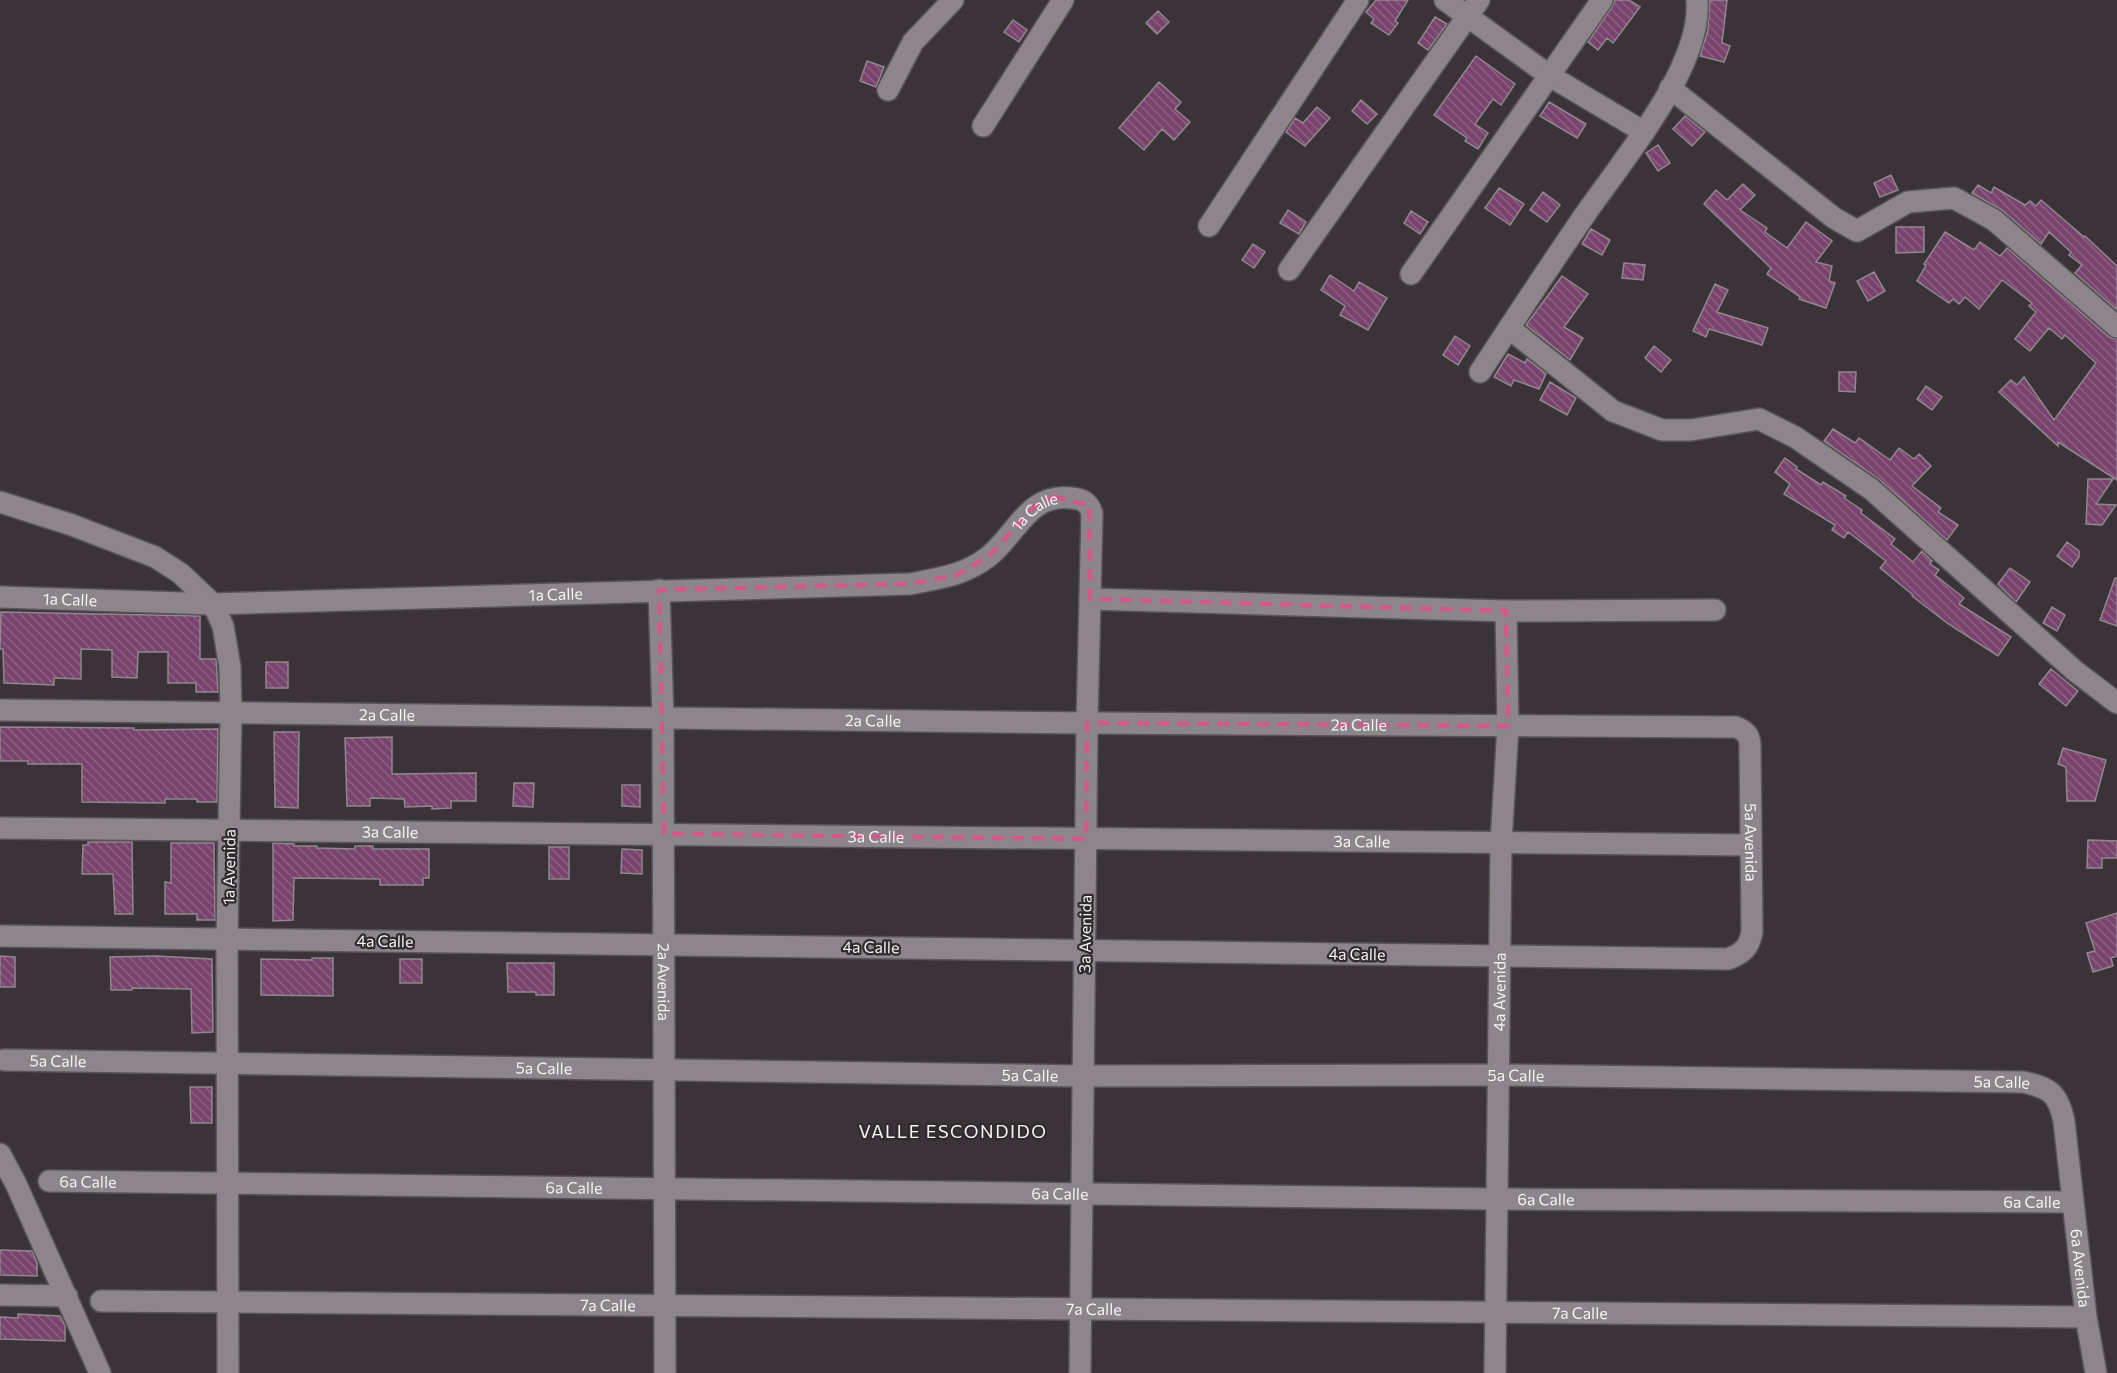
<svg xmlns="http://www.w3.org/2000/svg" width="2117" height="1373" viewBox="0 0 2117 1373" font-family="Commissioner,sans-serif">
  <defs>
    <pattern id="building-back-hatch" width="6" height="6" patternUnits="userSpaceOnUse" patternTransform="scale(1.5)"><rect width="6" height="6" fill="#79436e"/><path d="M-1 5l2 2M0 0l6 6M5-1l2 2" fill="none" stroke="#8d5f83"/></pattern>
  </defs>
  <rect width="100%" height="100%" fill="#3a3438"/>
  <path fill="url(#building-back-hatch)" stroke="#8f888d" stroke-width="1.5" d="M1376 0H1408L1395 21 1398 23 1389 35 1371 23 1374 19 1366 12Z
    M1615 0H1629L1640 7 1613 43 1607 38 1598 50 1588 42 1612 7Z
    M1710 0H1727L1722 43 1730 46 1724 62 1700 56 1708 30Z
    M1158 11 1169 22 1157 34 1146 23Z
    M1435 17 1447 24 1428 50 1418 43Z
    M1013 20 1027 30 1019 42 1004 32Z
    M1476 56 1515 84 1501 105 1493 99 1475 124 1488 133 1478 149 1465 141 1467 138 1434 115Z
    M867 61 884 67 876 87 860 81Z
    M1159 82 1181 102 1175 109 1190 122 1174 140 1162 129 1144 150 1119 128Z
    M1361 100 1377 114 1367 124 1352 111Z
    M1549 102 1586 124 1577 138 1540 116Z
    M1317 107 1330 118 1305 146 1286 132 1295 118 1303 123Z
    M1685 116 1705 132 1692 146 1673 129Z
    M1658 145 1670 163 1658 171 1646 153Z
    M1891 175 1898 190 1880 197 1874 183Z
    M1743 184 1755 195 1740 210 1767 228 1765 232 1787 248 1806 222 1832 241 1816 262 1832 266 1829 281 1835 283 1826 308 1799 299 1800 297 1767 274 1771 268 1704 204 1716 190 1727 200Z
    M1978 185 1991 193 1994 187 2025 205 2030 201 2036 206 2041 200 2084 237 2085 236 2117 266V310L2075 273 2082 265 2069 255 2071 252 2049 232 2041 244 2002 210 1972 193Z
    M1499 188 1524 204 1510 225 1485 208Z
    M1543 192 1560 205 1547 222 1530 210Z
    M1288 210 1306 222 1299 234 1280 223Z
    M1411 211 1428 222 1420 234 1404 223Z
    M1896 227H1924V252L1896 253Z
    M1591 229 1610 240 1602 255 1582 244Z
    M1945 232 1974 250 1980 242 2000 256 2007 248 2109 337 2117 339V480L2058 442V446L1999 392 2011 380 2017 385 2024 377 2054 420 2096 363 2065 335 2062 339 2049 328 2030 351 2015 339 2036 312 2029 306 2032 303 2002 280 1979 309 1965 297 1959 304 1953 299 1949 303 1917 281 1926 265 1924 264Z
    M1253 244 1265 252 1254 268 1242 260Z
    M1624 263 1645 265 1643 280 1622 278Z
    M1874 272 1885 291 1868 301 1857 281Z
    M1330 275 1354 291 1359 282 1387 298 1368 330 1340 315 1345 306 1321 290Z
    M1562 276 1588 294 1564 327 1583 338 1570 360 1526 325Z
    M1715 284 1728 290 1717 312 1768 328 1762 345 1709 329 1706 337 1693 331Z
    M1455 336 1470 346 1458 365 1443 355Z
    M1654 346 1671 360 1661 372 1645 358Z
    M1508 354 1525 363 1527 359 1546 374 1539 389 1514 380 1511 386 1494 377Z
    M1839 372H1856L1855 392 1839 391Z
    M1550 382 1576 398 1567 415 1540 400Z
    M1926 386 1942 397 1932 410 1917 399Z
    M1833 429 1855 443 1859 438 1890 460 1899 448 1914 459 1919 454 1931 466 1912 486 1941 508 1938 512 1958 525 1947 540 1879 479 1824 441Z
    M1785 458 1797 467 1796 469 1821 485 1823 482 1846 496 1844 498 1862 510 1861 513 1895 539 1891 544 1913 562 1922 551 1932 561 1930 564 1939 570 1935 575 1964 598 1959 604 2011 637 1998 656 1947 623 1912 596 1913 595 1880 568 1886 561 1848 532 1844 538 1832 530 1835 525 1784 494 1790 484 1775 472Z
    M2088 479H2113L2096 504 2116 505 2102 525 2086 524Z
    M2067 542 2079 551V557L2072 567 2057 556Z
    M2010 568 2030 582 2016 602 1998 584Z
    M2115 578H2117V626L2100 620Z
    M2052 607 2065 615 2057 631 2043 623Z
    M1 612 200 616V659H216L218 692H196V683H168V652H138L137 678 112 677V650L81 649V679L54 678V685L4 683 3 649H0Z
    M266 662H288V688H266Z
    M2051 669 2078 691 2066 706 2039 684Z
    M0 727 134 728V730L218 729 217 802H197V799H165V803L82 802V764H28V761H0Z
    M274 732H299L298 808 275 807Z
    M392 737V774L476 773V801H451V808L432 809V806L405 807 404 799 370 798V806H347L345 738Z
    M2063 748 2106 760 2095 801H2067L2066 767 2058 764Z
    M514 783H534L533 807 513 806Z
    M622 785H640V807L622 806Z
    M2088 840 2117 841V858H2102V868H2087Z
    M88 842H132L133 914H115L113 874H82L83 845H88Z
    M171 843H214L215 920H197V914H165V882L171 883Z
    M273 843 294 844V846H317V848L355 849V846H373V849H429V878H423V885H380V879L294 878 293 920 273 921Z
    M549 847H569V879H549Z
    M622 849 642 850V874L621 873Z
    M2117 913V956L2111 958 2113 966 2093 972 2087 953 2095 951 2086 923Z
    M0 956 15 957V987H0Z
    M156 956 212 959 213 1032 192 1033 191 989 132 988V990H111L110 957Z
    M312 958H333V996L261 995V959L312 960Z
    M400 959H422V983H400Z
    M507 963H554V995H536V992H508Z
    M190 1087H212V1123H191Z
    M0 1250 32 1251 37 1263V1276L0 1275Z
    M18 1314 60 1316 65 1326V1341L0 1339V1317L18 1318Z"/>
  <g fill="none" stroke-linecap="round" stroke-linejoin="round">
    <g stroke="#585457" stroke-width="24">
      <g id="minor">
        <path d="M1445 0 1550 76 1644 132"/>
        <path d="M1670 88 1834 218 1857 231 1908 202 1954 198 1994 220 2117 327"/>
        <path d="M888 90 913 42 953 0"/>
        <path d="M983 126 1063 0"/>
        <path d="M1209 226 1358 0"/>
        <path d="M1289 270 1479 0"/>
        <path d="M1411 274 1602 0"/>
        <path d="M1509 328 1613 411 1662 430H1691L1759 419 1795 437 1871 489 2075 671 2117 703"/>
        <path d="M1480 372C1514 320 1549 267 1584 216 1621 162 1703 67 1697 0"/>
        <path d="M0 502 72 525 155 557 180 573 213 604 223 626 230 667 231 713 227 939 228 1373"/>
        <path id="s1" d="M659 590 663 718 665 1373"/>
        <path id="s2" d="M0 597 213 604 910 584C939 578 963 576 988 557 1017 534 1028 493 1071 498 1083 499 1088 502 1092 513L1087 723 1080 1373"/>
        <path d="M1090 599 1506 611 1715 610"/>
        <path id="s3" d="M0 710 1087 723 1736 727C1745 731 1749 734 1750 744L1752 932C1749 948 1743 953 1728 959L0 936"/>
        <path id="s4" d="M0 828 1751 845"/>
        <path id="s5" d="M4 1060 1083 1076 1499 1075 2023 1082C2050 1088 2058 1093 2064 1121L2086 1317 2096 1373"/>
        <path d="M0 1154 16 1184 100 1373"/>
        <path id="s6" d="M49 1181 1497 1199 2072 1202"/>
        <path d="M0 1295 67 1296"/>
        <path id="s7" d="M101 1301 2086 1317"/>
        <path id="s8" d="M1495 1373 1501 843 1508 726 1506 611"/>
      </g>
    </g>
    <use href="#minor" stroke="#8c858a" stroke-width="21"/>
  </g>
  <path fill="none" stroke="#d15989" stroke-width="4.5" stroke-dasharray="12 8" stroke-linejoin="round" d="M1054 497 1089 505 1090 599 1506 611 1508 726 1087 723 1086 839 664 834 659 590 910 584 957 575 989 556 1034 507Z"/>
  <g text-anchor="middle" stroke-width="4.5" stroke-linejoin="round" paint-order="stroke">
    <g font-size="16" fill="#f5f2f4" stroke="#302a2e">
      <text dy="6" stroke="none"><textPath href="#s2" startOffset="1060">1a Calle</textPath></text>
      <text dy="6" stroke="none"><textPath href="#s2" startOffset="556">1a Calle</textPath></text>
      <text dy="6" stroke="none"><textPath href="#s2" startOffset="70">1a Calle</textPath></text>
      <text dy="6" stroke="none"><textPath href="#s3" startOffset="387">2a Calle</textPath></text>
      <text dy="6" stroke="none"><textPath href="#s3" startOffset="873">2a Calle</textPath></text>
      <text dy="6" stroke="none"><textPath href="#s3" startOffset="1359">2a Calle</textPath></text>
      <text dy="6" stroke="none"><textPath href="#s4" startOffset="390">3a Calle</textPath></text>
      <text dy="6" stroke="none"><textPath href="#s4" startOffset="876">3a Calle</textPath></text>
      <text dy="6" stroke="none"><textPath href="#s4" startOffset="1362">3a Calle</textPath></text>
      <text dy="6" stroke="none"><textPath href="#s3" startOffset="1858">5a Avenida</textPath></text>
      <text transform="translate(229 867) rotate(-89)" y="6">1a Avenida</text>
      <text transform="translate(1085 934) rotate(-89)" y="6">3a Avenida</text>
      <text transform="translate(385 941) rotate(1)" y="6">4a Calle</text>
      <text transform="translate(871 947) rotate(1)" y="6">4a Calle</text>
      <text transform="translate(1357 954) rotate(1)" y="6">4a Calle</text>
      <text dy="6" stroke="none"><textPath href="#s1" startOffset="392">2a Avenida</textPath></text>
      <text dy="6" stroke="none"><textPath href="#s8" startOffset="381">4a Avenida</textPath></text>
      <text dy="6" stroke="none"><textPath href="#s5" startOffset="54">5a Calle</textPath></text>
      <text dy="6" stroke="none"><textPath href="#s5" startOffset="540">5a Calle</textPath></text>
      <text dy="6" stroke="none"><textPath href="#s5" startOffset="1026">5a Calle</textPath></text>
      <text dy="6" stroke="none"><textPath href="#s5" startOffset="1512">5a Calle</textPath></text>
      <text dy="6" stroke="none"><textPath href="#s5" startOffset="1998">5a Calle</textPath></text>
      <text dy="6" stroke="none"><textPath href="#s6" startOffset="39">6a Calle</textPath></text>
      <text dy="6" stroke="none"><textPath href="#s6" startOffset="525">6a Calle</textPath></text>
      <text dy="6" stroke="none"><textPath href="#s6" startOffset="1011">6a Calle</textPath></text>
      <text dy="6" stroke="none"><textPath href="#s6" startOffset="1497">6a Calle</textPath></text>
      <text dy="6" stroke="none"><textPath href="#s6" startOffset="1983">6a Calle</textPath></text>
      <text dy="6" stroke="none"><textPath href="#s5" startOffset="2229">6a Avenida</textPath></text>
      <text dy="6" stroke="none"><textPath href="#s7" startOffset="507">7a Calle</textPath></text>
      <text dy="6" stroke="none"><textPath href="#s7" startOffset="993">7a Calle</textPath></text>
      <text dy="6" stroke="none"><textPath href="#s7" startOffset="1479">7a Calle</textPath></text>
    </g>
    <g font-size="18" letter-spacing="1.5" fill="#f5f2f4" stroke="#302a2e">
      <text x="953" y="1138">VALLE ESCONDIDO</text>
    </g>
  </g>
</svg>
